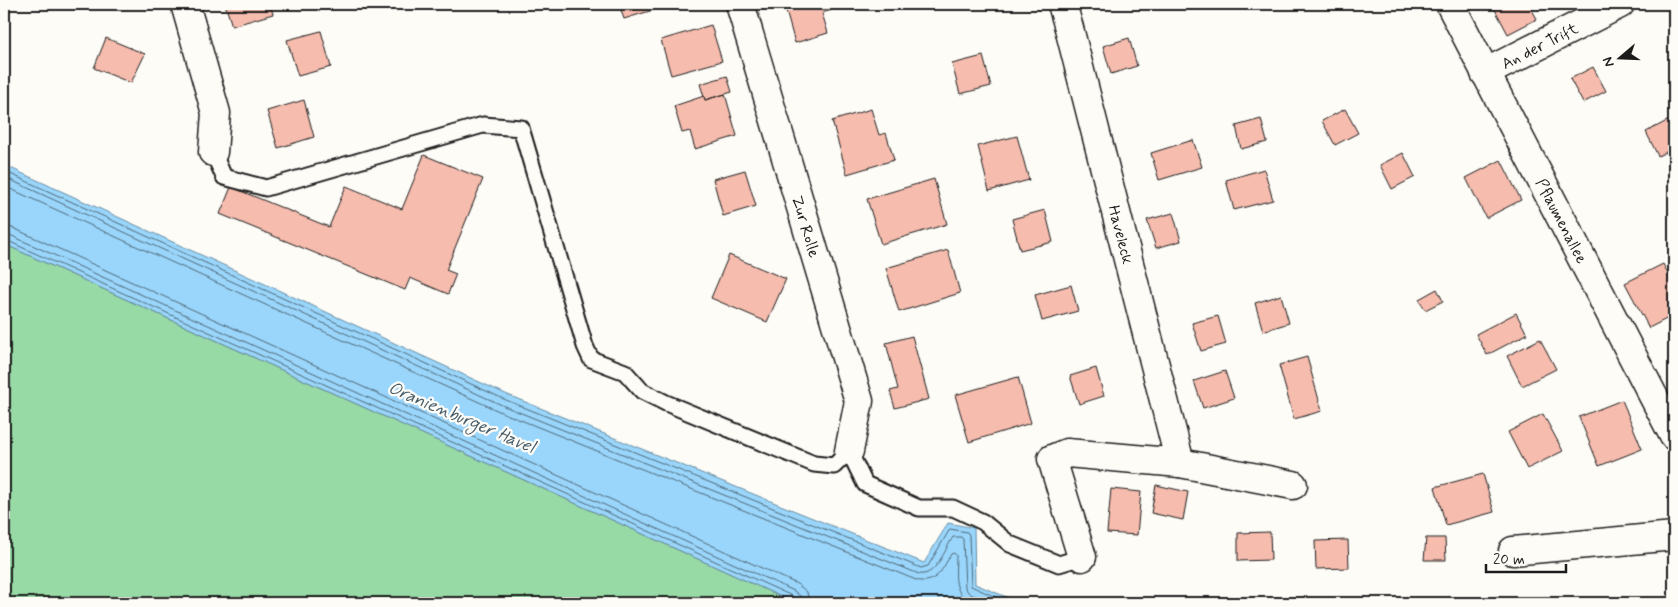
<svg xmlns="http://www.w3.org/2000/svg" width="1678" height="607" viewBox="0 0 1678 607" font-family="Mynerve,sans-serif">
  <rect width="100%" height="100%" fill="#fdfcf7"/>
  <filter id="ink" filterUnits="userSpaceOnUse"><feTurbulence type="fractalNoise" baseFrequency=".02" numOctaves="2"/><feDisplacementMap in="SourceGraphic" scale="10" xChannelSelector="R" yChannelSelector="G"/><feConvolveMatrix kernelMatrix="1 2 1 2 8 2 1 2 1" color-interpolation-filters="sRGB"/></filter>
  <g filter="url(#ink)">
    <path fill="#97daa6" stroke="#5a7b61" d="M4 244 795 603H4Z"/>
    <path fill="#9ad6fb" stroke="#688ca2" d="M4 165 508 395 924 563 948 523 974 528 975 584 1021 603H795L4 244Z"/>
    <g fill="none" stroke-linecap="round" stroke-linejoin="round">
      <path stroke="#4e6675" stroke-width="1" d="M4 171 506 400 921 568 928 566 950 529 967 532 969 535 971 586 1009 603
        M4 177 504 406 919 574C936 577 945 549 953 537H961L963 539 965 588 970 594 993 603
        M4 186 501 412 916 580C936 586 943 568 951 554L954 553 956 555C956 575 951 594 973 603
        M4 227 13 228 797 584 807 592 809 603
        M4 234 10 235 794 591 800 596 802 603
        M4 240 8 241 792 596 795 599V603"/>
    </g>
    <path fill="#f6bcae" stroke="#1c1c1c" d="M225 4H270L273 14 232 26Z
      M619 4H651L653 10 624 19Z
      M651 4H674L653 10Z
      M784 4H833L835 9 822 13 828 33 795 43Z
      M1492 4H1529L1537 19 1508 34Z
      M711 25 722 61 671 75 661 40Z
      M321 31 331 67 298 76 287 40Z
      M106 38 145 54 131 83 94 68Z
      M1129 38 1137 66 1111 74 1103 46Z
      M983 56 991 86 960 94 952 64Z
      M1593 67 1606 91 1583 103 1570 79Z
      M727 76 732 92 705 100 700 84Z
      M725 94 737 136 695 149 690 131 682 133 674 106 704 96 705 100Z
      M304 100 314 137 278 148 267 111Z
      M871 109 879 135 886 133 894 160 847 174 832 121Z
      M1345 109 1358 133 1335 145 1322 121Z
      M1261 119 1267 142 1241 149 1236 126Z
      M1669 120 1674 129V148L1658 156 1646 132Z
      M1017 136 1029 180 989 191 978 146Z
      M1193 140 1202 167 1159 180 1151 153Z
      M1403 153 1415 177 1392 189 1380 165Z
      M424 155 483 179 446 270 456 274 448 294 410 278 405 290 220 214 231 187 329 227 346 186 402 209Z
      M1501 160 1521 200 1486 218 1466 178Z
      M1264 169 1273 200 1234 210 1226 180Z
      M745 170 756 206 723 216 713 179Z
      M934 179 947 224 881 244 867 199Z
      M1045 210 1053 242 1020 250 1012 219Z
      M1173 213 1181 241 1156 248 1147 220Z
      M948 250 960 293 899 312 886 268Z
      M729 255 786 279 767 322 711 298Z
      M1663 264 1674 285V315L1649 328 1625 283Z
      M1071 285 1078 311 1042 321 1035 295Z
      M1437 289 1443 301 1425 310 1419 299Z
      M1281 295 1289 323 1263 331 1255 303Z
      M1516 313 1527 334 1487 355 1476 334Z
      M1218 316 1226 344 1201 351 1192 323Z
      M912 336 929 399 895 408 890 391 898 389 886 343Z
      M1540 339 1556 369 1522 386 1507 356Z
      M1307 357 1322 411 1294 419 1279 365Z
      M1096 368 1104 396 1079 404 1070 376Z
      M1225 371 1234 398 1203 408 1194 381Z
      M1018 377 1031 423 969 442 955 395Z
      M1622 400 1642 449 1599 466 1579 417Z
      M1543 414 1563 451 1527 469 1508 432Z
      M1483 474 1494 512 1446 525 1435 487Z
      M1156 485 1188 492 1183 520 1151 513Z
      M1111 489 1141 492 1137 535 1107 533Z
      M1270 532 1271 560 1238 561V533Z
      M1426 538H1445L1446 560H1424Z
      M1348 540 1349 568 1316 569 1315 541Z
      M1500 597V603H1463L1462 599Z
      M1624 599V603H1587V601Z"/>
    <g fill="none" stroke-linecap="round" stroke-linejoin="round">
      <g stroke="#1c1c1c" stroke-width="19">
        <path id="service" d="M213 152 224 177 266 188 483 125 521 128 585 346 591 359 625 372 642 391 666 403 814 464 834 466 849 451 865 484 919 508H953L983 522 1010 544 1059 564 1082 557"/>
      </g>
      <g stroke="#1c1c1c" stroke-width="31">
        <g id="minor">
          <path d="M185 4 216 113 213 152"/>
          <path id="s1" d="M740 4 859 401 849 451"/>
          <path id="s2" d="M1062 4 1069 28 1180 463 1067 453 1052 459 1082 557"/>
          <path id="s3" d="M1450 4 1674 436"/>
          <path id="s4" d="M1485 73 1620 4"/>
          <path d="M1180 463 1293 485"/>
          <path d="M1513 551 1674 536"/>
        </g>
      </g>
      <use href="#service" stroke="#fdfcf7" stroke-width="15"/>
      <use href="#minor" stroke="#fdfcf7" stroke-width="28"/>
    </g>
  </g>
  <g text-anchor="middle" stroke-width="4.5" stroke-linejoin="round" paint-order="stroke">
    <g font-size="16" fill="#1c1c1c" stroke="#fdfcf7">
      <text dy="6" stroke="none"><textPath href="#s4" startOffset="61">An der Trift</textPath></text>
      <text dy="6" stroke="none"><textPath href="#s3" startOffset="244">Pflaumenallee</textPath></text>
      <text dy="6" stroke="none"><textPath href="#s1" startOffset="232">Zur Rolle</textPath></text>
      <text dy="6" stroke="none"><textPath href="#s2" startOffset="238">Haveleck</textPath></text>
    </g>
    <g font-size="18" font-style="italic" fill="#485d6a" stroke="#fdfcf7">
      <text transform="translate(462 417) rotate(23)" y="6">Oranienburger Havel</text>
    </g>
  </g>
  <rect width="1678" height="607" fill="none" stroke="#fdfcf7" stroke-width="20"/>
  <rect x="10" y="10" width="1658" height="587" fill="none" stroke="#1c1c1c" stroke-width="2" filter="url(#ink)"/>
  <g transform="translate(1620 58) rotate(251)" stroke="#fdfcf7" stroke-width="4" paint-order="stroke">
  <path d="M0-4L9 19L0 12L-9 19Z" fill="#1c1c1c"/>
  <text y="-8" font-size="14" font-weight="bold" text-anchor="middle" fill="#1c1c1c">N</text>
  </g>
  <path d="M1486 564v8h80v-8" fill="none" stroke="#1c1c1c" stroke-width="2.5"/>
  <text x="1493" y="564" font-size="15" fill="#1c1c1c" stroke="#fdfcf7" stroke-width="4" paint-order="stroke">20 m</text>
</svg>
